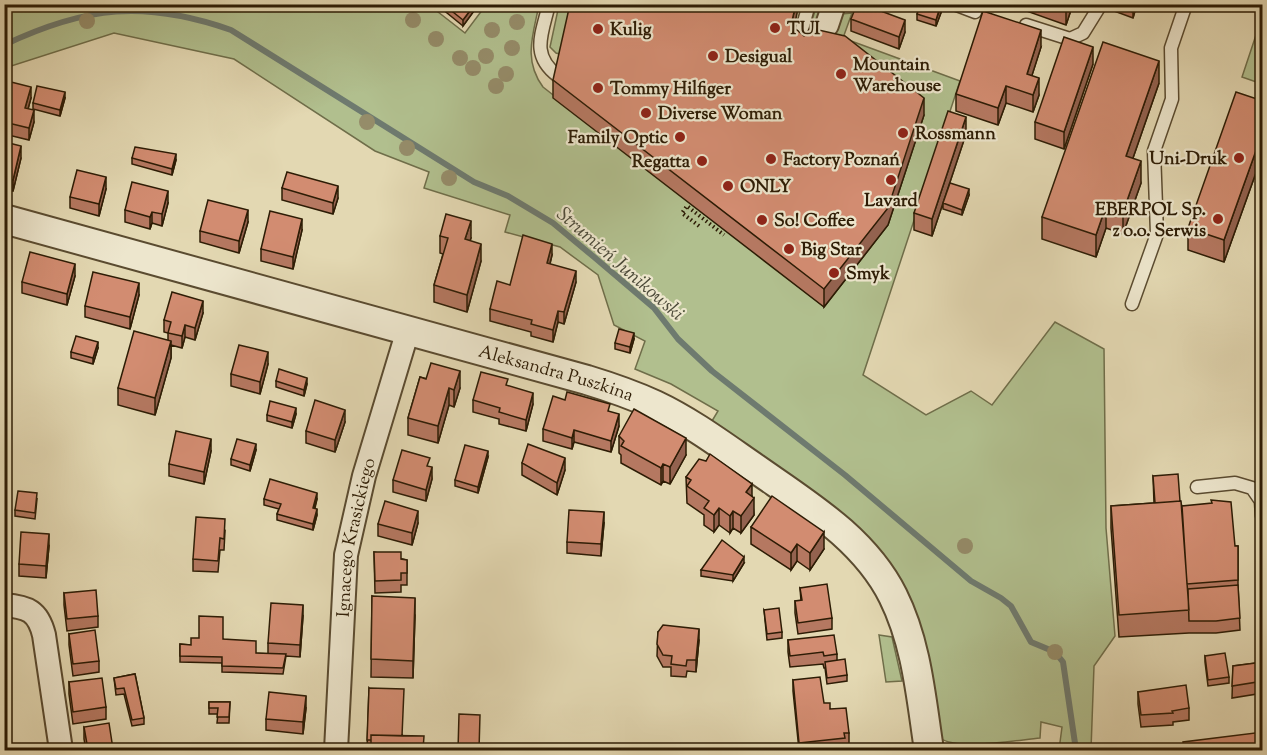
<svg xmlns="http://www.w3.org/2000/svg" width="1267" height="755" viewBox="0 0 1267 755" font-family="'Sorts Mill Goudy',serif">
  <rect width="100%" height="100%" fill="#e3d8b2"/>
  <filter id="stains"><feTurbulence type="fractalNoise" baseFrequency=".00333" numOctaves="4"/><feColorMatrix values="0 0 0 0 .2 0 0 0 0 .09 0 0 0 0 .02 0 0 0 .5 -.17"/></filter>
  <radialGradient id="worn" r=".72"><stop offset=".6" stop-color="#630" stop-opacity="0"/><stop offset="1" stop-color="#630" stop-opacity=".3"/></radialGradient>
  <path fill="#b1bf8e" stroke="#6f6e4a" stroke-width="1.5" d="M4 5H429L465 33 486 5H539C533 35 523 60 543 87L823 306 810 26 817 5H825L816 30 841 14 852 13 843 38 960 81 863 375 926 415 971 391 992 405 1055 322 1104 349 1106 528 1115 636 1094 666 1091 750H1059L1062 727 1041 722 1040 738C1017 740 958 751 940 738L919 625 712 421 718 411 671 384 635 369 645 341 614 325 598 275 560 247 505 232 510 215 424 188 429 172 375 151 234 59 114 33 5 68Z
    M559 5H574L563 55 556 53 550 47Z
    M1262 17V84L1242 77Z
    M879 635 892 637 902 681 886 682Z"/>
  <g fill="none" stroke-linecap="round" stroke-linejoin="round">
    <path stroke="#6e7a6f" stroke-width="6" d="M4 45C86 6 145 0 231 30L474 182 508 196 553 223 594 257 654 308 678 339 712 371 845 475 971 581 1001 598 1011 606 1031 642 1055 652 1063 662 1076 750"/>
    <g stroke="#5a4b30" stroke-width="15">
      <path id="service" d="M549 4C542 34 530 55 558 76
        M954 4 975 12 978 4
        M1026 25 1070 39 1083 33 1101 4
        M797 47 809 4
        M1132 304 1157 234 1154 151 1172 99 1171 48 1186 4
        M1197 487 1235 483 1252 488 1261 501 1262 516"/>
    </g>
    <g stroke="#5a4b30" stroke-width="26">
      <g id="minor">
        <path d="M827 25 834 4"/>
        <path d="M4 605C28 607 38 611 44 635L61 750"/>
        <path id="s1" d="M336 750 346 555 364 476 408 330"/>
      </g>
    </g>
    <g stroke="#5a4b30" stroke-width="32">
      <g id="tertiary">
        <path id="s2" d="M4 219 587 380C610 387 633 395 655 405 691 422 723 446 755 468 806 504 864 538 893 596 917 644 921 698 929 750"/>
      </g>
    </g>
    <path stroke="#2d1c05" stroke-width="4" stroke-dasharray="1.5 3" stroke-linecap="butt" d="M699 226 682 213 687 206 724 235"/>
    <use href="#service" stroke="#ede6cd" stroke-width="12"/>
    <use href="#minor" stroke="#ede6cd" stroke-width="22"/>
    <use href="#tertiary" stroke="#ede6cd" stroke-width="28"/>
  </g>
  <g fill="#958c69">
    <circle cx="413" cy="20" r="8"/>
    <circle cx="87" cy="21" r="8"/>
    <circle cx="517" cy="22" r="8"/>
    <circle cx="492" cy="30" r="8"/>
    <circle cx="436" cy="39" r="8"/>
    <circle cx="512" cy="48" r="8"/>
    <circle cx="486" cy="56" r="8"/>
    <circle cx="460" cy="58" r="8"/>
    <circle cx="473" cy="68" r="8"/>
    <circle cx="506" cy="74" r="8"/>
    <circle cx="496" cy="86" r="8"/>
    <circle cx="367" cy="122" r="8"/>
    <circle cx="407" cy="148" r="8"/>
    <circle cx="449" cy="178" r="8"/>
    <circle cx="965" cy="546" r="8"/>
    <circle cx="1055" cy="652" r="8"/>
  </g>
  <path fill="#b57861" stroke="#2d1c05" stroke-width="1.5" d="M436 4H479L463 26Z
    M1007 4H1073L1066 25Z
    M1114 4H1137L1133 18 1114 11Z
    M942 10 936 26 917 20V14Z
    M851 19 905 32 899 49 851 31Z
    M794 28 804 36 924 115 888 225 824 307 553 98V80Z
    M1041 47 1032 75 1039 95 1033 112 1006 103 998 125 956 111V94Z
    M1093 64 1064 149 1035 139V122Z
    M1159 83 1133 158 1141 183 1123 234 1106 228 1096 257 1042 239V217Z
    M31 98 28 109 34 122 29 140 4 134V109Z
    M65 98 60 116 33 109V103Z
    M1263 101V153L1224 262 1188 250V228Z
    M966 134 932 236 914 230V213Z
    M4 146 21 158 13 191 4 189Z
    M132 158 176 160 172 175 132 164Z
    M282 188 338 198 333 214 282 200Z
    M106 189 99 216 70 208V197Z
    M969 195 962 215 943 209V203Z
    M168 203 162 226 152 223 150 229 125 222V210Z
    M248 222 239 253 200 242V231Z
    M302 230 293 269 261 261V249Z
    M440 236 471 238 470 241 481 261 467 312 434 302V285L443 254 440 253Z
    M552 255 550 264 576 282 564 324 558 322 553 342 531 336V332L490 321V309L510 285Z
    M75 276 67 305 22 293V282Z
    M139 295 130 329 85 317V306Z
    M203 313 195 340 185 337 182 348 171 345V358L155 415 118 405V388L168 340V333L164 332V320Z
    M634 339 630 353 615 349V343Z
    M98 348 93 364 71 358V352Z
    M268 364 260 394 231 386V374Z
    M420 377 460 388 454 407 449 405 438 443 408 435V418Z
    M276 381 307 384 304 396 276 387Z
    M508 386 533 404 526 431 499 424V419L473 412V400Z
    M610 412 619 426 611 452 574 442 572 449 543 441V429Z
    M296 414 292 428 267 421V415Z
    M345 422 335 452 306 443V431Z
    M619 436 686 455 670 484 663 481 661 485 621 463V455L619 453Z
    M256 450 250 471 231 465V459Z
    M211 451 204 484 169 476V464Z
    M488 457 478 493 455 486V480Z
    M522 463 565 470 557 495 522 475Z
    M430 467 432 479 426 501 393 492V480Z
    M1153 476 1180 501 1182 506 1235 546H1238V585L1240 630 1216 633H1189L1119 637 1111 528V506L1154 503Z
    M686 477 752 496 754 515 741 533 733 528 730 533 719 525 714 532 704 525V515L687 503Z
    M37 499 35 519 15 516V510Z
    M264 499H317L315 508 317 515 313 530 277 520V514L279 509 264 505Z
    M418 523 412 545 378 536V524Z
    M604 523 601 556 567 553V542Z
    M751 527 824 549 810 570 797 561 791 570 751 544Z
    M225 531 224 550H220L218 572 193 571V559Z
    M49 546 46 578 19 576V564Z
    M374 552 407 560V585H401V592L375 593Z
    M744 563 733 581 701 576V570Z
    M800 588 832 618V629L798 634 795 613V601H801Z
    M64 593 98 616V627L67 631 64 605Z
    M372 596 415 615 413 678 371 677Z
    M764 610 782 632V638L767 640Z
    M303 616 300 657 286 656 283 674 222 672V663L180 662V644L191 645 223 639 256 653 268 654V643Z
    M658 632 699 640 696 672 687 671 686 677 671 676V667H663L657 656Z
    M69 634 99 661V672L73 676 69 645Z
    M788 640 837 654V660L847 675V681L827 684 825 668H824L823 664 790 667 788 652Z
    M1205 656 1229 677V683L1208 686 1205 662Z
    M1263 662V693L1232 698 1233 666Z
    M135 674 144 718V724L132 726 124 694 116 695 114 678Z
    M793 680 830 709 849 733V745H845V750H799L793 691Z
    M69 682 106 707V719L73 724 69 694Z
    M369 688 403 736 424 750 367 749Z
    M1138 692 1189 708V720L1173 722V725L1141 727 1138 704Z
    M209 702H230L229 723H217L218 714H209Z
    M306 708 303 734 266 730V719Z
    M84 727 113 749 118 750H86L84 739Z"/>
  <path fill="#93624f" stroke="#2d1c05" stroke-width="1.5" d="M475 4H479L463 26V20Z
    M796 4H799L791 42V25Z
    M942 4V10L936 26V20Z
    M1067 4H1073L1066 25V8Z
    M1136 4H1137L1133 18V12Z
    M905 20V32L899 49V37Z
    M1041 30V47L1027 91V74Z
    M1093 47V64L1064 149V132Z
    M1159 61V83L1126 178V156Z
    M1039 78V95L1033 112V95Z
    M1006 86V103L998 125V108Z
    M31 87V98L25 120V108Z
    M65 92V98L60 116V110Z
    M924 98V115L888 225 824 307V289Z
    M34 110V122L29 140V128Z
    M966 117V134L932 236V219Z
    M1263 131V153L1224 262V240Z
    M21 146V158L13 191V180Z
    M176 154V160L172 175V169Z
    M1141 161V183L1123 234V212Z
    M106 177V189L99 216V204Z
    M338 186V198L333 214V203Z
    M969 189V195L962 215V210Z
    M168 191V203L162 226V214Z
    M1106 206V228L1096 257V235Z
    M248 210V222L239 253V241Z
    M152 212V223L150 229V217Z
    M302 219V230L293 269V257Z
    M471 221V238L465 256V239Z
    M481 244V261L467 312V295Z
    M552 244V255L547 275V263Z
    M10 256V267L4 289V277Z
    M75 264V276L67 305V294Z
    M576 271V282L564 324V312Z
    M139 283V295L130 329V317Z
    M203 301V313L195 340V328Z
    M558 311V322L553 342V330Z
    M185 325V337L182 348V336Z
    M634 333V339L630 353V347Z
    M171 341V358L155 415V398Z
    M98 342V348L93 364V358Z
    M268 352V364L260 394V382Z
    M460 371V388L454 407V390Z
    M307 378V384L304 396V390Z
    M449 388V405L438 443V426Z
    M533 393V404L526 431V420Z
    M296 408V414L292 428V422Z
    M345 410V422L335 452V440Z
    M619 414V426L611 452V441Z
    M574 430V442L572 449V438Z
    M686 438V455L670 484V467Z
    M211 439V451L204 484V472Z
    M256 444V450L250 471V465Z
    M488 451V457L478 493V487Z
    M565 458V470L557 495V483Z
    M663 464V481L661 485V468Z
    M432 467V479L426 501V490Z
    M752 484V500L754 498V515L741 533V516L746 492Z
    M317 493V499L313 513V508Z
    M719 508V525L714 532V515Z
    M317 509V515L313 530V524Z
    M418 511V523L412 545V533Z
    M733 511V528L730 533V516Z
    M604 512V523L601 556V544Z
    M824 532V549L810 570V553Z
    M49 534V546L46 578V566Z
    M797 544V561L791 570V553Z
    M744 557V563L733 581V575Z
    M415 598V615L413 678V661Z
    M303 605V616L300 657V645Z
    M699 629V640L696 672V660Z
    M306 696V708L303 734V722Z"/>
  <path fill="#d28c71" stroke="#2d1c05" stroke-width="1.5" d="M443 4H475L463 20Z
    M570 4H796L791 25 804 36 810 28 845 36 924 98 888 208 824 289 553 80Z
    M857 4H862L905 20 899 37 851 19Z
    M920 4H941L936 20 917 14Z
    M1057 4H1067L1066 8Z
    M1114 4H1136L1133 12 1114 6Z
    M983 11 1041 30 1027 74 1039 78 1033 95 1006 86 998 108 956 94Z
    M1064 37 1093 47 1064 132 1035 122Z
    M1103 42 1159 61 1126 156 1141 161 1123 212 1106 206 1096 235 1042 217Z
    M11 82 31 87 25 108 34 110 29 128 4 122V109Z
    M37 86 65 92 60 110 33 103Z
    M1236 92 1263 101V131L1224 240 1188 228Z
    M948 111 966 117 932 219 914 213Z
    M5 142 21 146 13 180 4 178V146Z
    M135 147 176 154 172 169 132 158Z
    M77 170 106 177 99 204 70 197Z
    M287 172 338 186 333 203 282 188Z
    M132 182 168 191 162 214 152 212 150 217 125 210Z
    M950 183 969 189 962 210 943 203Z
    M208 200 248 210 239 241 200 231Z
    M270 211 302 219 293 257 261 249Z
    M446 214 471 221 465 239 481 244 467 295 434 285 448 238 440 236Z
    M523 235 552 244 547 263 576 271 564 312 558 311 553 330 531 324 532 320 490 309 497 281 510 285Z
    M30 252 75 264 67 294 22 282Z
    M4 254 10 256 4 277Z
    M93 272 139 283 130 317 85 306Z
    M172 292 203 301 195 328 185 325 182 336 168 333 171 322 164 320Z
    M619 329 634 333 630 347 615 343Z
    M134 331 171 341 155 398 118 388Z
    M76 336 98 342 93 358 71 352Z
    M239 345 268 352 260 382 231 374Z
    M431 363 460 371 454 390 449 388 438 426 408 418 420 377 426 379Z
    M279 369 307 378 304 390 276 381Z
    M481 372 508 379 506 385 533 393 526 420 499 412 500 408 473 400Z
    M567 392 610 404 608 411 619 414 611 441 574 430 572 438 543 429 553 396 565 400Z
    M315 400 345 410 335 440 306 431Z
    M270 401 296 408 292 422 267 415Z
    M634 409 686 438 670 467 663 464 661 468 621 446 624 441 619 436Z
    M176 431 211 439 204 472 169 464Z
    M237 439 256 444 250 465 231 459Z
    M528 444 565 458 557 483 522 463Z
    M465 445 488 451 478 487 455 480Z
    M402 450 430 458 427 466 432 467 426 490 393 480Z
    M710 454 752 484 746 492 754 498 741 516 733 511 730 516 719 508 714 515 704 508 709 501 687 486 691 480 686 477 699 459 706 461Z
    M1178 474 1180 501 1155 503 1153 476Z
    M270 479 317 493 313 508 317 509 313 524 277 514 281 504 264 499Z
    M18 491 37 493 35 513 15 510Z
    M772 496 824 532 810 553 797 544 791 553 751 527Z
    M1211 500 1231 502 1235 546H1238V580L1187 584 1182 506 1212 503Z
    M385 501 418 511 412 533 378 524Z
    M1181 501 1189 610 1119 615 1111 506Z
    M569 510 604 512 601 544 567 542Z
    M196 517 225 519 224 539 220 538 218 561 193 559Z
    M21 532 49 534 46 566 19 564Z
    M722 540 744 557 733 575 701 570Z
    M374 552H401V559L407 560V573H401V580L375 581Z
    M827 584 832 618 798 623 795 601 802 600 800 588Z
    M1238 585 1240 618 1216 621H1189L1188 589Z
    M96 590 98 616 67 619 64 593Z
    M372 596 415 598 413 661 371 659Z
    M271 603 303 605 300 645 268 643Z
    M779 608 782 632 767 634 764 610Z
    M199 616 223 617V639L256 641V653L286 654 283 668 222 666V657L180 656V644L191 645V638H199Z
    M663 625 699 629 696 660H687L686 666 671 664 672 656 663 655 657 644 658 632Z
    M95 630 99 661 73 664 69 634Z
    M834 635 837 654 824 656 823 652 790 656 788 640Z
    M1225 653 1229 677 1208 680 1205 656Z
    M845 659 847 675 827 678 825 662Z
    M1263 662V681L1232 686 1233 666Z
    M135 674 144 718 132 720 124 688 116 689 114 678Z
    M820 677 824 703H830V709L846 708 849 733H844L845 738 799 743 793 680Z
    M102 678 106 707 73 712 69 682Z
    M1186 685 1189 708 1172 711 1173 713 1141 715 1138 692Z
    M369 688 404 689 402 736 371 735V740H367Z
    M269 692 306 696 303 722 266 719Z
    M209 702H230L229 717H217L218 708H209Z
    M459 714 480 715 479 750H458Z
    M109 723 113 749H118V750H88L84 727Z
    M1263 732V750H1184L1183 742Z
    M371 735 424 736 423 750H367V749H371Z
    M1157 744 1159 750H1139V748Z"/>
  <g fill="#8f2418" stroke="#ede6cd" stroke-width="2">
    <circle cx="775" cy="28" r="6"/>
    <circle cx="598" cy="29" r="6"/>
    <circle cx="713" cy="56" r="6"/>
    <circle cx="841" cy="74" r="6"/>
    <circle cx="598" cy="88" r="6"/>
    <circle cx="646" cy="113" r="6"/>
    <circle cx="903" cy="133" r="6"/>
    <circle cx="680" cy="137" r="6"/>
    <circle cx="1239" cy="158" r="6"/>
    <circle cx="771" cy="159" r="6"/>
    <circle cx="702" cy="161" r="6"/>
    <circle cx="891" cy="180" r="6"/>
    <circle cx="728" cy="186" r="6"/>
    <circle cx="1218" cy="219" r="6"/>
    <circle cx="762" cy="220" r="6"/>
    <circle cx="789" cy="249" r="6"/>
    <circle cx="834" cy="273" r="6"/>
  </g>
  <g text-anchor="middle" stroke-width="4.5" stroke-linejoin="round" paint-order="stroke">
    <g font-size="18" font-weight="bold" fill="#2d1c05" stroke="#ede6cd" text-anchor="start">
      <text x="787" y="34">TUI</text>
      <text x="610" y="35">Kulig</text>
      <text x="725" y="62">Desigual</text>
      <text x="853" y="70">Mountain<tspan x="853" dy="21">Warehouse</tspan></text>
      <text x="610" y="94">Tommy Hilfiger</text>
      <text x="658" y="119">Diverse Woman</text>
      <text x="915" y="139">Rossmann</text>
      <text x="668" y="143" text-anchor="end">Family Optic</text>
      <text x="1227" y="164" text-anchor="end">Uni-Druk</text>
      <text x="783" y="165">Factory Poznań</text>
      <text x="690" y="167" text-anchor="end">Regatta</text>
      <text x="740" y="192">ONLY</text>
      <text x="891" y="206" text-anchor="middle">Lavard</text>
      <text x="1206" y="215" text-anchor="end">EBERPOL Sp.<tspan x="1206" dy="21">z o.o. Serwis</tspan></text>
      <text x="774" y="226">So! Coffee</text>
      <text x="801" y="255">Big Star</text>
      <text x="846" y="279">Smyk</text>
    </g>
    <g font-size="18" fill="#2d1c05" stroke="#ede6cd">
      <text dy="6" stroke="none"><textPath href="#s2" startOffset="573">Aleksandra Puszkina</textPath></text>
      <text dy="6" stroke="none"><textPath href="#s1" startOffset="214">Ignacego Krasickiego</textPath></text>
    </g>
    <g font-size="20" font-style="italic" fill="#4d4b3a" stroke="#ede6cd">
      <text transform="translate(621 263) rotate(41)" y="7">Strumień Junikowski</text>
    </g>
  </g>
  <rect width="1267" height="755" fill="none" stroke="#e3d8b2" stroke-width="24"/>
  <rect x="6" y="6" width="1255" height="743" fill="none" stroke="#2d1c05" stroke-width="3"/>
  <rect x="12" y="12" width="1243" height="731" fill="none" stroke="#2d1c05" stroke-width="1.5"/>
  <rect width="100%" height="100%" filter="url(#stains)"/>
  <rect width="100%" height="100%" fill="url(#worn)"/>
</svg>
